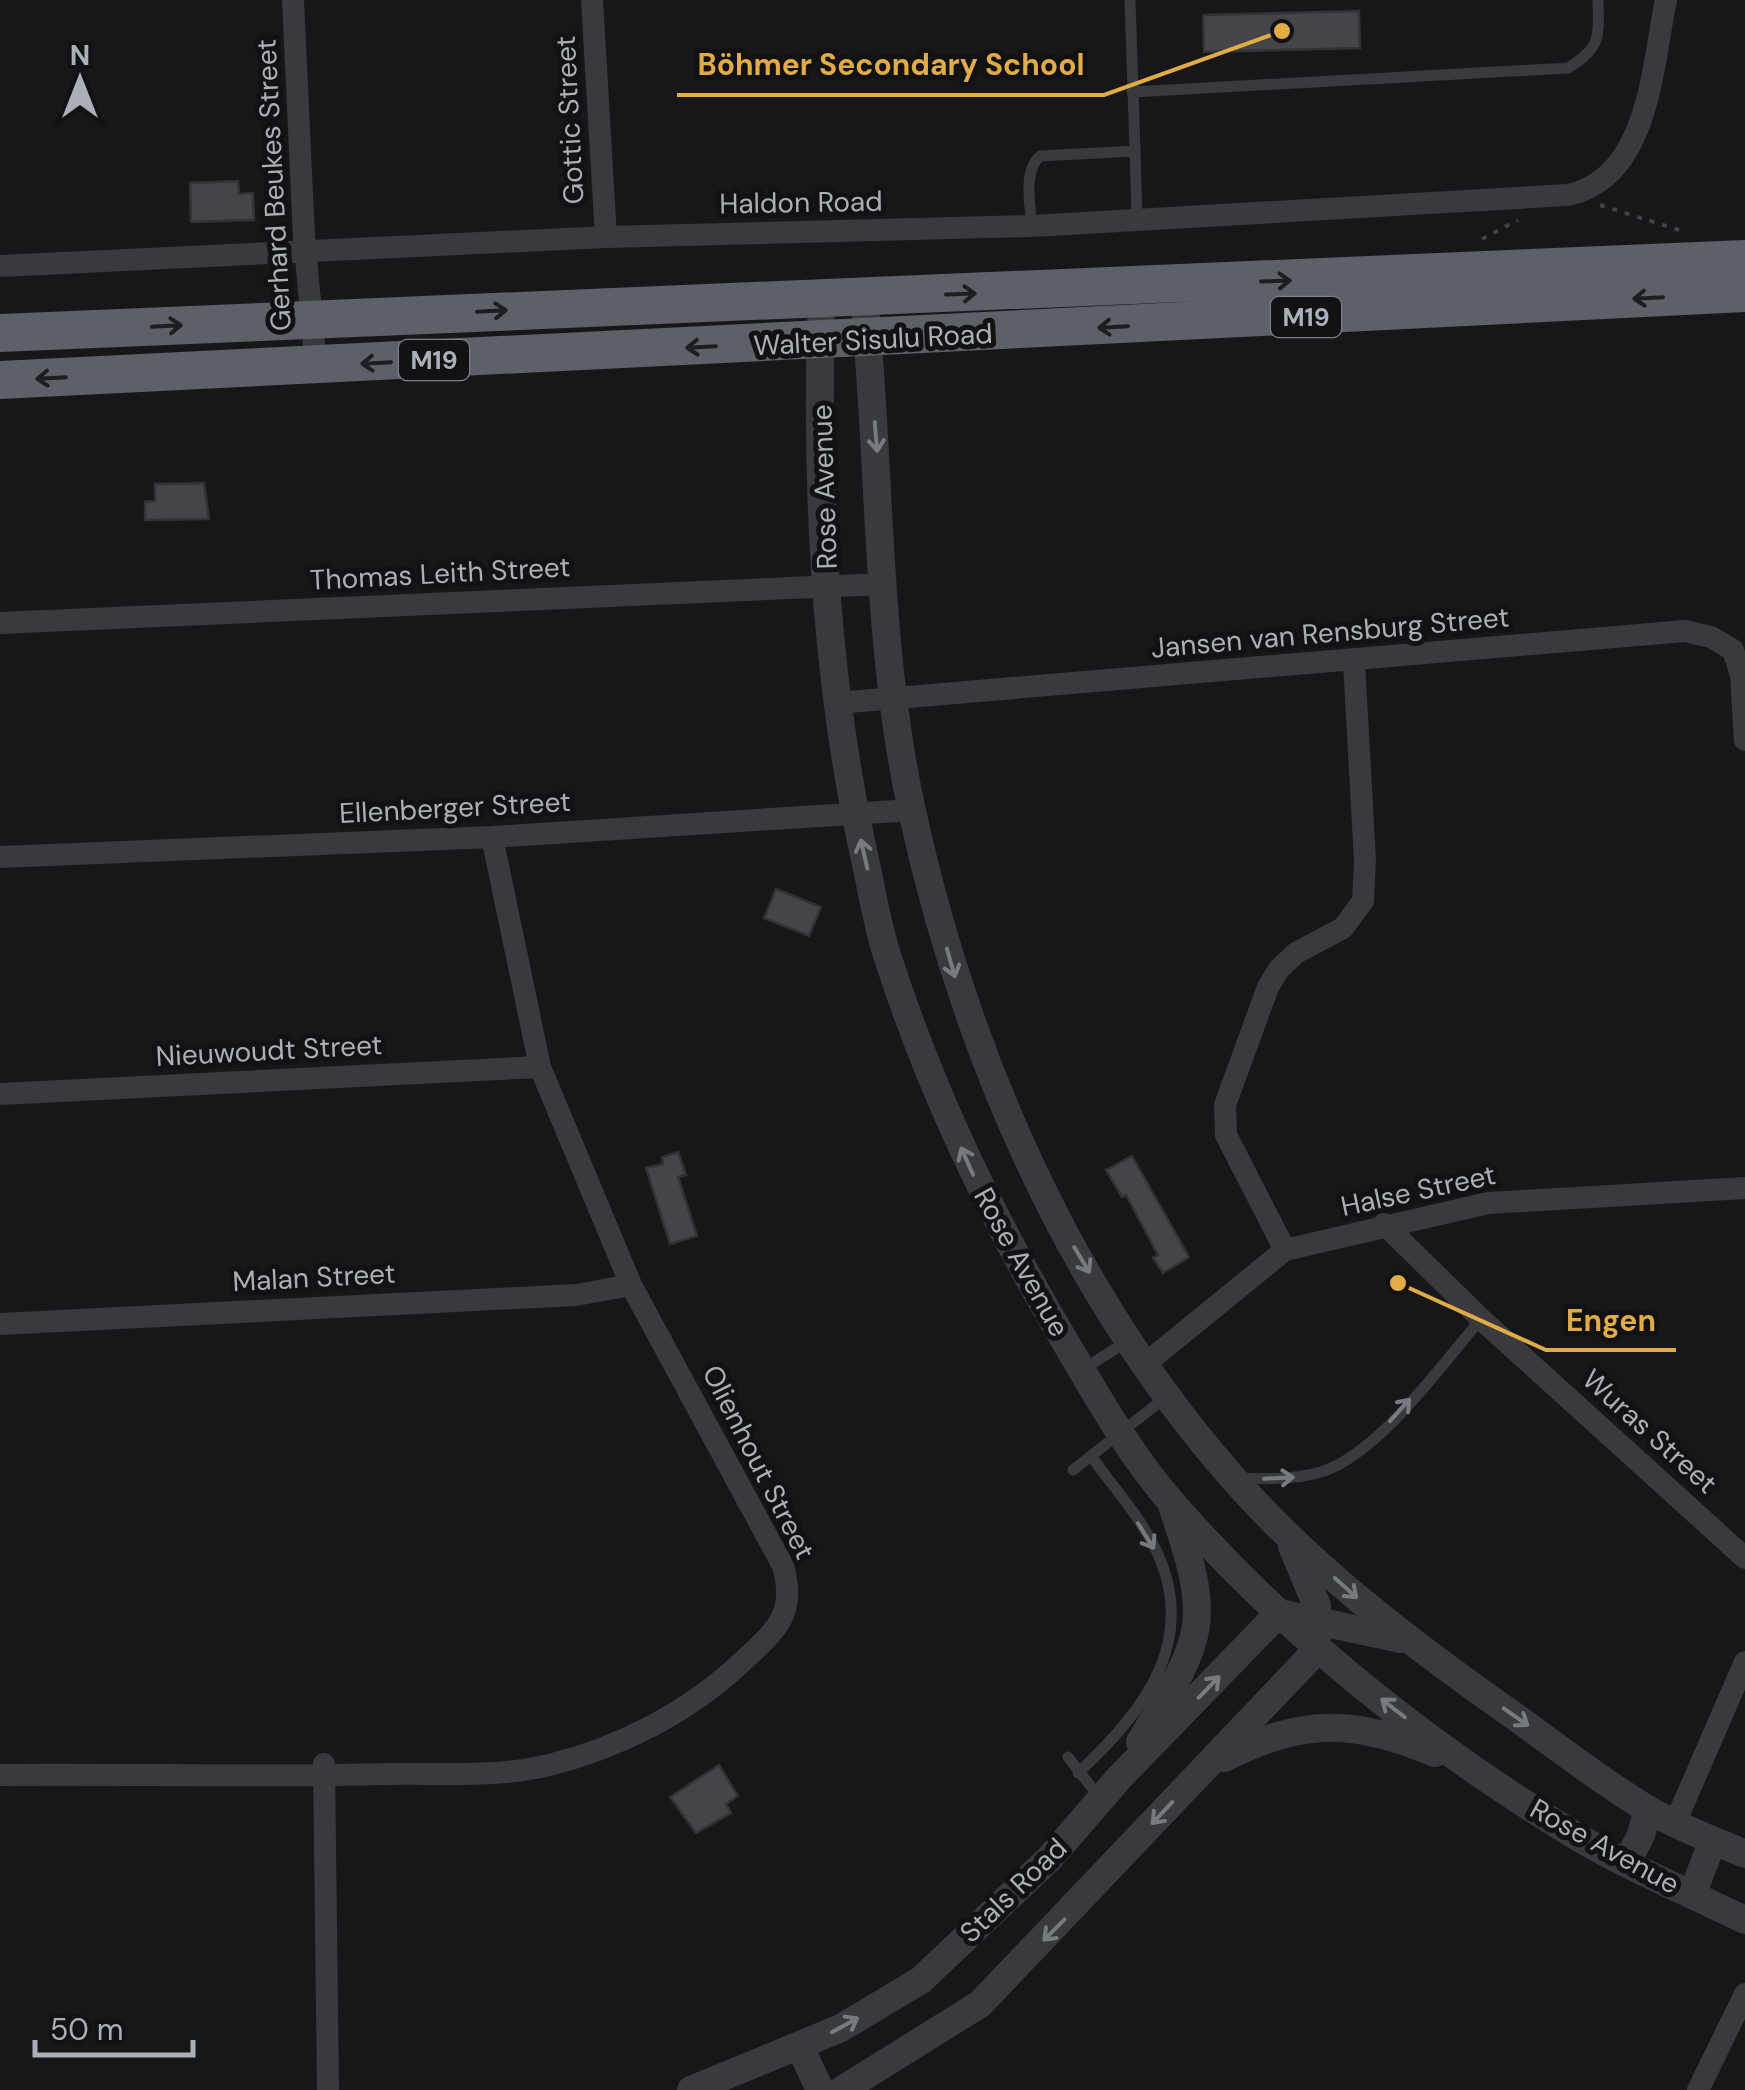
<svg xmlns="http://www.w3.org/2000/svg" width="1745" height="2090" viewBox="0 0 1745 2090" font-family="'DM Sans',sans-serif">
  <rect width="100%" height="100%" fill="#171719"/>
  <path fill="#454549" stroke="#323235" stroke-width="2.5" d="M1359 11 1360 48 1204 52 1203 15Z
    M238 181 239 194 253 193 254 220 191 222 190 183Z
    M204 483 209 519 145 520V502L155 501V484Z
    M776 889 821 907 809 936 764 918Z
    M678 1152 686 1175 678 1177 697 1236 670 1244 646 1168 663 1164 662 1157Z
    M1132 1156 1189 1257 1163 1273 1153 1258 1158 1255 1126 1195 1122 1197 1106 1170Z
    M719 1765 738 1796 726 1804 731 1813 696 1833 670 1797Z"/>
  <g fill="none" stroke-linecap="round" stroke-linejoin="round">
    <path stroke="#3f4145" stroke-width="4" stroke-dasharray="5 8" stroke-linecap="butt" d="M1600 205 1682 231
      M1482 239 1518 220"/>
    <path stroke="#393a3e" stroke-width="11" d="M1132 92 1568 68C1601 48 1599 37 1598 0
      M1135 151 1137 219
      M1032 226C1030 205 1023 171 1040 156L1135 151 1130 0
      M1082 1370 1129 1340
      M1073 1470 1166 1397
      M1237 1478C1265 1479 1293 1480 1321 1472 1379 1454 1442 1364 1481 1319
      M1068 1757 1099 1797
      M1078 1773C1145 1711 1202 1638 1153 1544 1137 1513 1111 1484 1091 1456"/>
    <path stroke="#393a3e" stroke-width="22" d="M293 0 304 237 316 365
      M592 0 606 237
      M0 266 606 237 1032 226 1568 195C1649 178 1652 67 1666 0
      M0 623 883 584
      M837 703 1685 631 1711 637 1733 650 1741 675 1745 740
      M0 857 492 837 912 810
      M0 1094 540 1067
      M1384 1224 1481 1319 1745 1558
      M1285 1250 1226 1135 1225 1105 1268 987 1279 969 1296 953 1343 928 1363 901 1365 861 1354 662
      M0 1324 576 1295 631 1285
      M1145 1364 1285 1250 1488 1203 1745 1188
      M324 1764 328 2090
      M0 1775C130 1774 259 1777 389 1774 441 1773 498 1778 549 1765 619 1748 689 1712 742 1662 775 1631 797 1615 783 1566L631 1285 540 1067 492 837
      M1675 1823 1745 1662
      M1698 2090 1745 1994"/>
    <path stroke="#393a3e" stroke-width="28" d="M864 298C881 468 875 643 912 811 965 1053 1068 1290 1232 1477 1310 1566 1404 1638 1500 1706 1549 1740 1598 1780 1649 1810 1680 1828 1713 1840 1745 1854
      M821 322C816 502 826 688 866 864 873 896 878 930 889 961 930 1088 986 1206 1053 1321 1089 1382 1125 1449 1172 1503 1287 1634 1428 1746 1576 1836 1630 1868 1689 1893 1745 1920
      M1292 1546 1317 1606 1318 1633
      M1279 1613 1401 1639
      M1140 1742C1202 1638 1214 1627 1173 1509
      M1224 1758C1303 1718 1354 1719 1435 1753
      M1627 1862 1641 1835 1648 1809
      M1692 1895 1713 1840
      M800 2047 820 2090
      M691 2090 841 2028 921 1980 1049 1859 1119 1778 1279 1613
      M842 2090 980 2004 1318 1649"/>
    <path stroke="#5d6066" stroke-width="38" d="M0 333 1745 259
      M0 380 1745 293"/>
  </g>
  <defs><path id="oneway-shaft" d="M-6 0H5M1.5-3L5.5 0L1.5 3" fill="none" stroke-width="1.6" stroke-linecap="round" stroke-linejoin="round" transform="scale(2.5)"/></defs>
  <g stroke="#1d1e20">
    <use href="#oneway-shaft" transform="translate(1276 281) rotate(-2)"/>
    <use href="#oneway-shaft" transform="translate(961 294) rotate(-2)"/>
    <use href="#oneway-shaft" transform="translate(1648 298) rotate(177)"/>
    <use href="#oneway-shaft" transform="translate(492 311) rotate(-3)"/>
    <use href="#oneway-shaft" transform="translate(167 326) rotate(-3)"/>
    <use href="#oneway-shaft" transform="translate(1113 327) rotate(177)"/>
    <use href="#oneway-shaft" transform="translate(701 347) rotate(177)"/>
    <use href="#oneway-shaft" transform="translate(376 363) rotate(177)"/>
    <use href="#oneway-shaft" transform="translate(51 378) rotate(177)"/>
  </g>
  <g stroke="#787a81">
    <use href="#oneway-shaft" transform="translate(876 437) rotate(85)"/>
    <use href="#oneway-shaft" transform="translate(864 854) rotate(-103)"/>
    <use href="#oneway-shaft" transform="translate(951 963) rotate(74)"/>
    <use href="#oneway-shaft" transform="translate(967 1161) rotate(-114)"/>
    <use href="#oneway-shaft" transform="translate(1082 1260) rotate(59)"/>
    <use href="#oneway-shaft" transform="translate(1400 1410) rotate(-48)"/>
    <use href="#oneway-shaft" transform="translate(1279 1478) rotate(-3)"/>
    <use href="#oneway-shaft" transform="translate(1146 1536) rotate(58)"/>
    <use href="#oneway-shaft" transform="translate(1346 1588) rotate(42)"/>
    <use href="#oneway-shaft" transform="translate(1209 1687) rotate(-46)"/>
    <use href="#oneway-shaft" transform="translate(1393 1708) rotate(-142)"/>
    <use href="#oneway-shaft" transform="translate(1516 1717) rotate(35)"/>
    <use href="#oneway-shaft" transform="translate(1162 1813) rotate(133)"/>
    <use href="#oneway-shaft" transform="translate(1054 1930) rotate(135)"/>
    <use href="#oneway-shaft" transform="translate(845 2025) rotate(-29)"/>
  </g>
  <g text-anchor="middle" stroke-width="10" stroke-linejoin="round" paint-order="stroke">
    <g fill="#121214" stroke="#7d8087" stroke-width="2.5">
      <rect x="1271" y="297" width="70" height="40" rx="8"/>
      <rect x="399" y="340" width="70" height="40" rx="8"/>
    </g>
    <g font-size="25" font-weight="bold" fill="#abafb8">
      <text x="1306" y="326">M19</text>
      <text x="434" y="369">M19</text>
    </g>
    <g font-size="28" fill="#abafb8" stroke="#121214">
      <text transform="translate(569 120) rotate(-93)" y="10">Gottic Street</text>
      <text transform="translate(273 185) rotate(-93)" y="10">Gerhard Beukes Street</text>
      <text transform="translate(801 202) rotate(-1)" y="10">Haldon Road</text>
      <text transform="translate(873 339) rotate(-3)" y="10">Walter Sisulu Road</text>
      <text transform="translate(824 487) rotate(-92)" y="10">Rose Avenue</text>
      <text transform="translate(440 573) rotate(-3)" y="10">Thomas Leith Street</text>
      <text transform="translate(1330 632) rotate(-5)" y="10">Jansen van Rensburg Street</text>
      <text transform="translate(455 807) rotate(-3)" y="10">Ellenberger Street</text>
      <text transform="translate(269 1050) rotate(-3)" y="10">Nieuwoudt Street</text>
      <text transform="translate(1418 1190) rotate(-12)" y="10">Halse Street</text>
      <text transform="translate(1022 1262) rotate(61)" y="10">Rose Avenue</text>
      <text transform="translate(314 1277) rotate(-3)" y="10">Malan Street</text>
      <text transform="translate(1650 1431) rotate(42)" y="10">Wuras Street</text>
      <text transform="translate(759 1462) rotate(63)" y="10">Olienhout Street</text>
      <text transform="translate(1605 1846) rotate(29)" y="10">Rose Avenue</text>
      <text transform="translate(1013 1890) rotate(-44)" y="10">Stals Road</text>
    </g>
  </g>
  <path fill="none" stroke="#e1ab48" stroke-width="4" d="M1282 31L1104 95H677M1398 1283L1546 1350H1676"/>
  <g fill="#e1ab48" stroke="#121214" stroke-width="4">
    <circle cx="1282" cy="31" r="10"/>
    <circle cx="1398" cy="1283" r="10"/>
  </g>
  <g font-size="30" text-anchor="middle" font-weight="bold" fill="#e1ab48" stroke="#121214" stroke-width="10" stroke-linejoin="round" paint-order="stroke">
    <text x="891" y="75">Böhmer Secondary School</text>
    <text x="1611" y="1331">Engen</text>
  </g>
  <g transform="translate(80 80)" stroke="#121214" stroke-width="8" paint-order="stroke">
  <path d="M0-8L18 38L0 25L-18 38Z" fill="#abafb8"/>
  <text y="-15" font-size="28" font-weight="bold" text-anchor="middle" fill="#abafb8">N</text>
  </g>
  <path d="M35 2040v15h158v-15" fill="none" stroke="#abafb8" stroke-width="5"/>
  <text x="50" y="2040" font-size="30" fill="#abafb8" stroke="#121214" stroke-width="8" paint-order="stroke">50 m</text>
</svg>
